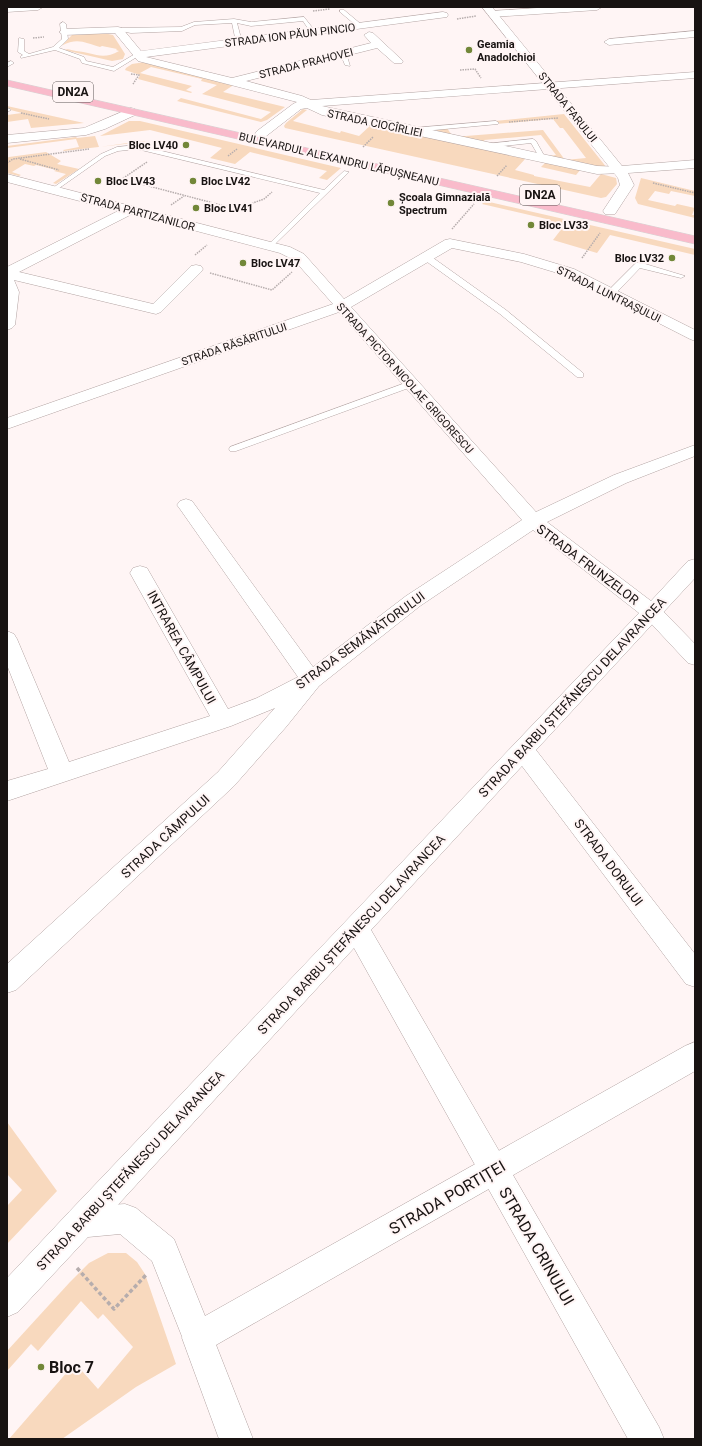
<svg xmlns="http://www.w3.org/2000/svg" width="702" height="1446" viewBox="0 0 702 1446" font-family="Roboto,sans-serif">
  <rect width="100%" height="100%" fill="#fff5f5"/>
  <path fill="#f8d9be" d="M103 33 113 35 125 54 123 59 112 61 64 50C68 48 71 50 76 51 92 52 102 61 119 51L116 50 117 49 102 46 100 47C85 43 78 37 61 46L72 35Z
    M145 62 235 84 223 92 285 107 267 120 261 122 177 101 181 98 261 119 271 112 202 94 217 85 201 81 202 79 151 67 140 73 192 86 186 90 192 92 191 93 138 79 140 75 125 70 126 68 132 64Z
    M7 106 84 123 31 128 28 119 7 122V115L22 113 7 109Z
    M303 109 307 110 293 121 340 133 341 131 359 136 372 124 581 169 576 175 541 167 545 163 526 158 515 170 534 175V176L590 187 601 174 616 178 617 184 606 197 601 198 285 128 284 126 286 123Z
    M564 114 607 168H597L548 156 556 155 541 135 484 140 486 143 440 135 436 129 447 128 453 137 543 130 565 160 586 158 563 128H560L553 119 496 124 495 121Z
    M129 121H140L341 168 327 180 319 178 327 171 250 152 235 164 210 158 222 148 150 130 100 136Z
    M95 136 99 147 142 141 154 144 142 142 64 151 63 150 79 147 76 139 7 148V146L76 137 77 138Z
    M46 152 61 161 57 164 79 169 56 184 53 183 66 174 54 171 56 170 36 165 34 166 25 164 12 172 21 175 19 176 7 173V158L9 157Z
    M641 178 695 191V196L671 191 669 194 655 191 648 200 675 206 677 204 695 208 692 215H695V218L638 204 635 198Z
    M485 201 695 249V255L610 235 597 253 553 240 563 227 549 224 551 220 482 204Z
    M7 1122 57 1191 7 1244V1206L22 1190 7 1174Z
    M108 1253H126L137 1262 145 1274 176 1364 136 1387 62 1439H9L75 1363 98 1389 133 1347 103 1314 98 1319 81 1301 38 1351 31 1344 7 1371V1351L70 1282 89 1263Z"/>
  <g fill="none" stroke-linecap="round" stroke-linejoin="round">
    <g stroke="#b3a4a3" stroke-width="1">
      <path id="service" d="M340 10H344L362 25V27H358L340 12Z
        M304 17 315 31V33H311L303 21 251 26 237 23 242 42 239 44 236 42 232 23 195 25 182 31 131 33 115 30 118 28 181 27 194 22 234 19 251 22Z
        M63 22 66 24 68 39 59 48 84 57 86 61 113 67 135 54 140 55 114 71 82 63 80 59 55 50 21 58V56L23 55 18 52 19 38 24 39V51L29 54 53 47 62 39 60 24Z
        M343 51 346 53 350 66 345 65 340 53Z
        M11 61 14 63 7 67V63Z
        M7 108 10 109 11 110 7 112Z
        M496 121 499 123 498 124 413 132 410 130 413 128Z
        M533 139 536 141 546 159 545 160H541L531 143 485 148 482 146 485 144Z
        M137 145 324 190 344 171 349 172 272 247 270 248 266 246 268 245 320 193 137 149 118 151 105 156 55 191 50 190 101 154 117 147Z
        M423 255H429L506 310 583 373V377H577L500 314 423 259Z
        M636 263H642L685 276 681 278 640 268 614 295H608V291Z
        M408 382H411L415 384 414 386 236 451H230L229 449 230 447Z"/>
    </g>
    <g stroke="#b3a4a3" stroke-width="1">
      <path id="minor" d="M552 7H602L597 10 492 17 487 14 492 11Z
        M443 12 447 13 448 15 447 17 146 57 232 78 371 43 364 35 369 32 373 33 403 61 402 63H394L377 48 246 81 302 96 311 100 695 72V78L322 106 597 166 623 167 624 170 623 173 597 174 322 115 307 108 301 109 265 137H257L255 134 257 131 293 104 297 102 138 61 115 33 64 35 59 32 64 29 118 27 122 28 141 51Z
        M695 31V37L609 45 604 42 609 39Z
        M131 108 135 109 137 112 135 115 105 129 86 135 7 143V135L84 128Z
        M7 174 290 247 304 254 344 299 445 240 450 239 524 254 574 269 695 330V341L690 339 564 275 521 262 452 248 351 307 536 512 614 475 695 445V456L626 483 547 522 651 601 688 561 695 559V578L536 750 695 954V987L686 984 522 766 371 930 659 1427 664 1439H628L354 948 92 1233 81 1237 70 1233 66 1222 70 1211 639 613 533 530 420 606 319 686 286 727 234 786 16 990 7 993V964L218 772 275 708 231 726 7 801V781L48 769 7 665V631L14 634 17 639 69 762 210 716 130 573 133 568 140 566 147 568 228 709 257 698 298 677 180 509 177 505 180 501 186 499 192 501 313 667 406 596 522 520 339 312 7 429V418L333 304 294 260 280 253 132 214 19 272 153 304 191 266 196 265 201 266 203 269 201 272 161 312 156 314 14 280 19 292 15 325 12 328 7 330V267L118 211 7 182Z
        M198 1322 209 1327 253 1439H219L182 1338 187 1327Z"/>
    </g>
    <g stroke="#b3a4a3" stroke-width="1">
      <path id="tertiary" d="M482 7H492L622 166 695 160V168L628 173 634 185 615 214H605L603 211 620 185 618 178Z
        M652 605 659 607 695 644V665L688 663 645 617 642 612 645 607Z
        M695 1042V1071L209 1349 198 1354 187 1349 152 1261 120 1234 88 1237 18 1312 7 1317V1278L70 1211 81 1207 125 1204 136 1208 174 1239 205 1316 685 1046Z"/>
    </g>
    <g stroke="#b3a4a3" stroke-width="1">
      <path id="secondary" d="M7 7H43L38 10 7 12Z"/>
    </g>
    <g stroke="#d5d5d4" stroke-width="1">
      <path id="primary" d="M7 80 695 236V244L7 86Z"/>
    </g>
    <path stroke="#b6adad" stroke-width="1.5" stroke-dasharray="1.5 1" stroke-linecap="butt" d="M313 11 330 9
      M457 19 476 16
      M33 38 44 37
      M460 70 475 69 481 78
      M131 74 139 75 133 84
      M21 113 49 119
      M509 122 558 118
      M363 147 373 137
      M228 156 237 149
      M20 159 59 170
      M147 162 122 179 236 209 264 199 272 192
      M7 163 13 159 89 149
      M497 176 507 165
      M653 183 695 193
      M171 205 184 196
      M452 229 474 204
      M195 255 207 245
      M582 258 600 233
      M210 273 272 290 292 272"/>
    <path stroke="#b6adad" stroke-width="3.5" stroke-dasharray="4 2.5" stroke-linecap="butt" d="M77 1268 114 1309 146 1275"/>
    <use href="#service" fill="#fff" fill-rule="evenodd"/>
    <use href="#minor" fill="#fff" fill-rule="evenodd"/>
    <use href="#tertiary" fill="#fff" fill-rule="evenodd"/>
    <use href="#secondary" fill="#fff" fill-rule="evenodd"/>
    <use href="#primary" fill="#f9bbcb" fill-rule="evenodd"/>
  </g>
  <g fill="#728738" stroke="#fff5f5" stroke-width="1.5">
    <circle cx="469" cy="50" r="4"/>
    <circle cx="186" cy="145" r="4"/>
    <circle cx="98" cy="181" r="4"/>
    <circle cx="193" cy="181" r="4"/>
    <circle cx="391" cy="203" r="4"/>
    <circle cx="196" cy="208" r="4"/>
    <circle cx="531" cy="225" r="4"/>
    <circle cx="672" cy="258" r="4"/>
    <circle cx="243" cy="263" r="4"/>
    <circle cx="41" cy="1367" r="4"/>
  </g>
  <g text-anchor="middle" stroke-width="4" stroke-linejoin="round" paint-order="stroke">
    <g font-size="11" fill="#181312" stroke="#fff5f5">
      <text transform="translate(290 35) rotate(-7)" y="4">STRADA ION PĂUN PINCIO</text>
      <text transform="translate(306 63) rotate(-14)" y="4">STRADA PRAHOVEI</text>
      <text transform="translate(568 107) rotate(51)" y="4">STRADA FARULUI</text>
      <text transform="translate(375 123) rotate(12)" y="4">STRADA CIOCÎRLIEI</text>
      <text transform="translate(339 159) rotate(13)" y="4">BULEVARDUL ALEXANDRU LĂPUȘNEANU</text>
      <text transform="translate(138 212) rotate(15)" y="4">STRADA PARTIZANILOR</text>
      <text transform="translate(609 294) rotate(26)" y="4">STRADA LUNTRAȘULUI</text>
      <text transform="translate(234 344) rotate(-19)" y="4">STRADA RĂSĂRITULUI</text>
      <text transform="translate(405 378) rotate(48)" y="4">STRADA PICTOR NICOLAE GRIGORESCU</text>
    </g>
    <g font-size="11" font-weight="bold" fill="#181312" stroke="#fff5f5" text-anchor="start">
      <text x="477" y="48">Geamia<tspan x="477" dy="13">Anadolchioi</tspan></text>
      <text x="178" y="149" text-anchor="end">Bloc LV40</text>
      <text x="106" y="185">Bloc LV43</text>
      <text x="201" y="185">Bloc LV42</text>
      <text x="399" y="201">Școala Gimnazială<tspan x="399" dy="13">Spectrum</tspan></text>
      <text x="204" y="212">Bloc LV41</text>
      <text x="539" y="229">Bloc LV33</text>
      <text x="664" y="262" text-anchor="end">Bloc LV32</text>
      <text x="251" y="267">Bloc LV47</text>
    </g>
    <g fill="#fff5f5" stroke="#5d5756" stroke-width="1">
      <rect x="53" y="82" width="40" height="20" rx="3"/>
      <rect x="520" y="185" width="40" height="20" rx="3"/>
    </g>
    <g font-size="12" font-weight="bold" fill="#181312">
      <text x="73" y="96">DN2A</text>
      <text x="540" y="199">DN2A</text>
    </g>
    <g font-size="13" fill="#181312" stroke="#fff5f5">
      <text transform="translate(588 564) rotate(37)" y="5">STRADA FRUNZELOR</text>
      <text transform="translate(360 640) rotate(-36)" y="5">STRADA SEMĂNĂTORULUI</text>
      <text transform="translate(182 647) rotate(61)" y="5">INTRAREA CÂMPULUI</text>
      <text transform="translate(572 697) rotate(-47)" y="5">STRADA BARBU ȘTEFĂNESCU DELAVRANCEA</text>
      <text transform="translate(165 836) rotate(-43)" y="5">STRADA CÂMPULUI</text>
      <text transform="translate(609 862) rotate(53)" y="5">STRADA DORULUI</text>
      <text transform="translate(351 934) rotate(-47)" y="5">STRADA BARBU ȘTEFĂNESCU DELAVRANCEA</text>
      <text transform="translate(130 1170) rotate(-47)" y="5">STRADA BARBU ȘTEFĂNESCU DELAVRANCEA</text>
    </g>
    <g font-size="16" fill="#181312" stroke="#fff5f5">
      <text transform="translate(447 1197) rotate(-30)" y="6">STRADA PORTIȚEI</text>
      <text transform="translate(537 1246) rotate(60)" y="6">STRADA CRINULUI</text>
    </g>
    <g font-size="16" font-weight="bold" fill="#181312" stroke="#fff5f5" text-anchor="start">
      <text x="49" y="1373">Bloc 7</text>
    </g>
  </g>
  <rect width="702" height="1446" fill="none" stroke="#181312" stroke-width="16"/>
</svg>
